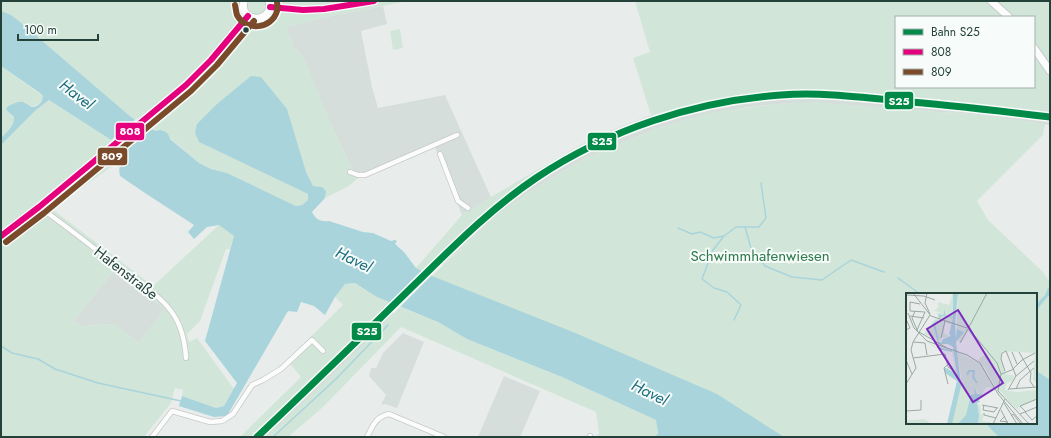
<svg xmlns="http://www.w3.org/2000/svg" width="1051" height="438" viewBox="0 0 1051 438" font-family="Jost,sans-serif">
  <rect width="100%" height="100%" fill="#e8edeb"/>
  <path fill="#d6dedb" d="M383 6 387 24 361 31 372 87 378 108 445 95 491 197 462 215 435 147 357 179 333 129 298 51 294 48 286 27 321 18Z
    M784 90 832 92 861 94 996 105 1050 112V125L1014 120 989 116 960 113 937 112 834 104 806 103 779 104 750 107 719 112 689 119 655 129 580 161 528 193 494 218 443 265 436 257 442 252 441 250 462 230 497 201 545 168 594 137 651 115 687 106 704 102 733 97Z
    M113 271 165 309 139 343 114 324 84 326 73 322Z
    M387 306 394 313 369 340 299 408 266 437H250L276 413 360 330Z
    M403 333 424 342 397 408 385 404 381 405 386 395 369 376 371 368H376L383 353Z
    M504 376 540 391 520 437H478Z"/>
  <path fill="#d1e6d8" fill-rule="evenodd" d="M1 1H408L321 18 286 27 294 48 298 51 304 58 333 129 357 179 349 186 325 198 326 191 322 187 313 186 306 172 199 142 308 194V200L302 205 296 206 227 173 211 169 199 163 170 138 169 135 164 130H158L156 131 146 127 131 117 19 21 11 15 1 11Z
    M635 1H1050V63L1043 68 1050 76V112L945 100 861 94 832 92 784 90 768 92 704 102 651 115 633 58 650 52ZM896 17H1034V87H896Z
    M400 29 403 48 393 50 390 31Z
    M1 66 43 96C43 100 42 102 38 104 31 110 27 102 20 102 14 103 11 106 6 110L14 118C14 127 7 132 1 138Z
    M49 100 122 147 125 151V157L52 209 153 286 219 225 234 236 230 249H226L200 321 187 334 189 342 197 338 234 389 224 406 216 408 182 396 183 390 175 388 171 403 144 437H1V145L36 110ZM113 271 165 309 139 343 114 324 84 326 73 322Z
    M816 102 937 112 960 113 989 116 1045 124 1043 135 977 201 988 220 1043 272 1050 282V287H1049L1045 295 1036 304V294H907V423H992L1005 437H779L432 276 494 218 528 193 580 161 655 129 713 112 779 104Z
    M594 137 545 168 497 201 462 230 441 250 442 252 422 271 416 268 462 215 491 197Z
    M355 283 377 297 391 302 360 330 276 413 250 437H240L301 377 287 360 343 305 335 297 345 284Z
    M1050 293V380L1036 371 1038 364 1036 361V311Z
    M400 307 438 322 467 339 562 377 656 420 658 433 655 437H597L599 433 596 412 401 327 323 407 288 437H266C313 395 357 352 400 307Z"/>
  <path fill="#a9d4db" d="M1 11 11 15 19 21 131 117 146 127 156 131C162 128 169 132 170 139L199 163 211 169 227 173 296 206 302 205 308 200V194L199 142 195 133 197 124 217 104 251 76 261 77 287 109 306 172 313 186 322 187 326 191 325 198 312 212C316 220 321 222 329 221L363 232 373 233 391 241 395 240 397 241 395 244 404 252 416 268 432 276 573 332 717 394 784 437H655L658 433 656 420 562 377 467 339 438 322 377 297 355 283 345 284 335 297 325 315 314 306 301 302 297 312 288 311 227 416 214 417 179 406 182 396 216 408 224 406 237 383 205 341 234 236 219 225 207 227 194 239 188 232 194 225 145 193 120 176C118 168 120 163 125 157V151L122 147 49 100 36 110 1 145V138C7 132 14 127 14 117L6 110 7 107C11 105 17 101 23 102 29 104 31 110 38 105 42 102 42 101 43 96L40 93 1 66Z
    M1049 287H1050V293L1049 295 1036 311V304L1045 295 1048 288Z
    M1036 361 1038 364V367L1037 371 1050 380V437H999L985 423H1036Z"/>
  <path fill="#e8edeb" d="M137 118 146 125 120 148 110 141Z
    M424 270 433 274 399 308 389 304Z"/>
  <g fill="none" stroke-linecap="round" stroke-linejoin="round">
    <path stroke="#a9d4db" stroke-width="1.5" d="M745 227H759L766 218 761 183
      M678 228 692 234 700 232 714 238 724 236
      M898 278 920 294
      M734 320 741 305 727 292 714 288 702 279 713 250 724 236 736 227H745L751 248 765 266 792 277 822 280 851 260 884 272
      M1 346 12 353 38 359 55 369 98 383 181 401
      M273 437 336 379 388 325"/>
    <g stroke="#c5cac8" stroke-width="6">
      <path id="street" d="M440 154 458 201 468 208
        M350 172 358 175H365L457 135
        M39 207C68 227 96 250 125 272 140 283 160 296 171 311 181 324 185 342 186 358
        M152 437 172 411 210 422 222 421 233 414 252 385 263 380 281 369 312 340 323 351
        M367 437C373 426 375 417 389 414L444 437
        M590 437V436"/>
    </g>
    <g stroke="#c3cbc8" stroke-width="9">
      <path id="secondary" d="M244 1C238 24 275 24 269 1
        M991 1 1009 17
        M270 7 303 10 324 9 374 1
        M1034 48 1050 71
        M1 236 39 207 186 85 211 60 248 16"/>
    </g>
    <use href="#street" stroke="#fcfcfc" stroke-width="4.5"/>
    <use href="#secondary" stroke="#fcfcfc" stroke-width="7"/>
    <g stroke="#f7fbf9" stroke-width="9">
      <path id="bus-1" d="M270 7 303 10 324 9 374 1
        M1 236 39 207 186 85 211 60 248 16"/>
    </g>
    <g stroke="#f7fbf9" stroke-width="9">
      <path id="bus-2" d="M235 5C236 9 236 12 237 15 246 32 272 29 277 11 278 8 277 4 277 1
        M6 242 44 213 191 91 217 65 254 21"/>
    </g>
    <use href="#bus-1" stroke="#e5007d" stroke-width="6"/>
    <use href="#bus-2" stroke="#7a4b2a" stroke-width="6"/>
    <g stroke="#f7fbf9" stroke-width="10">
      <path id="rail-1" d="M257 437C309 388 361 337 412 287 451 249 490 209 536 178 608 130 694 101 781 95 820 92 860 97 900 101 950 105 1000 111 1050 117"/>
    </g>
    <use href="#rail-1" stroke="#018a47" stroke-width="7"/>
  </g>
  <circle fill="#24423a" stroke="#f7fbf9" stroke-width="1.5" cx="246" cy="30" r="3.5"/>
  <g text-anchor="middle" stroke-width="4" stroke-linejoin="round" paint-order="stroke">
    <g font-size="15" fill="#2d7a4b" stroke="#f7fbf9">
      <text x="760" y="261">Schwimmhafenwiesen</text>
    </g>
    <g font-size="15" fill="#24423a" stroke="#f7fbf9">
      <text transform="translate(126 273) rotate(38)" y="5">Hafenstraße</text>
    </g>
    <g font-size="16" font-style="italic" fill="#1c6f80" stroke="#f7fbf9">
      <text transform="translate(77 94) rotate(37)" y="6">Havel</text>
      <text transform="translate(354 259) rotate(26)" y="6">Havel</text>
      <text transform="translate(650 392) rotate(26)" y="6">Havel</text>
    </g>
  </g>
  <g transform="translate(906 293)">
    <rect width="131" height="131" fill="#e8edeb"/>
    <path d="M47 0V32L39 30 38 40 45 44 36 45 33 50 32 46 18 41 29 26H32V22L33 24 39 23 38 20 35 22 29 20H36L28 18 32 15V9L43 12ZM52 0H131V90L127 87 129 60 96 58 95 66 100 81 109 83 106 88 101 90 99 97 111 99 131 97V106L112 115 116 120 105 111 91 94 98 106 92 99 79 75 72 67 81 59 73 50 62 38 55 50 52 48 57 38 52 36 50 47ZM13 43 28 53 48 58 51 81 43 79 40 74 44 77 49 76 46 59 28 54ZM51 59 75 71 88 95 80 94 73 108 71 105 73 102 70 97 63 120 57 131H45L55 83ZM71 111 74 112 75 121 78 122 76 128 85 129 84 131H71ZM19 126 25 131H0V128L6 127Z" fill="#d1e6d8"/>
    <path d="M47 0H52L49 31 50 46 51 36 58 39 50 49 55 93 46 131H41L51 88 39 80 38 74 51 81 47 54 42 51H33L31 47 35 50 37 46 45 43 43 41 47 25 38 23 33 25 32 21 37 22 39 16V22L47 24ZM68 94 71 101 77 102 71 105 74 109 71 110 73 122 72 130 52 131 60 122 65 102 69 101Z" fill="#a9d4db"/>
    <path fill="none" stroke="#a9d4db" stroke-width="2" d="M32 47 28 31 32 28M32 55 46 58M61 82 63 78H68L67 84 71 90"/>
    <path fill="none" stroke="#9aa9a4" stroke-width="1" d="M7 0 25 23 61 35M21 0 19 10 24 21M0 2 18 3 29 7M14 11 4 9V18L19 19M9 18 6 25 12 39M2 20 8 35 21 48 61 62 74 70 92 101 117 131M4 23 18 25M0 26 4 35 0 37M63 34 81 0M63 36 91 70 95 81 92 98 123 131M11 37 19 19M13 39 41 55M35 45 39 28M7 49 19 50 21 62M54 50 62 36M106 59 111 71M113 59 125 80 124 88 128 94M7 65 39 61 42 74 47 77M0 67 6 81M41 72 38 75 42 91M99 78 95 66 96 60 100 58 110 83M95 81 106 77 116 67 129 60M0 91 10 75 5 57 7 49 24 22M103 96 131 94M110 96 114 87 128 75M102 97 110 83 128 68M98 110 111 131M76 112 92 115M78 112 77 117 88 119 91 115M95 117 102 131M0 118 15 117V107M119 119 126 127 131 123M120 119 114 113 131 106M78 120V122L90 125M114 121 131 114M99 123 94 128 102 129M105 123 107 121 115 131M87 131 99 106"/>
    <path fill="#7b2cbf" fill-opacity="0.15" stroke="#7b2cbf" stroke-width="2" d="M52 17 97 90 67 109 21 36Z"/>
    <rect width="131" height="131" fill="none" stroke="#24423a" stroke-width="2"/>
  </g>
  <g stroke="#f7fbf9" stroke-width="1.5">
    <rect x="884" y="91" width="30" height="19" rx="4" fill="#018a47"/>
    <rect x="115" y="122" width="30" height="19" rx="4" fill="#e5007d"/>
    <rect x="587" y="132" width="30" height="19" rx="4" fill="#018a47"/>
    <rect x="97" y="147" width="31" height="19" rx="4" fill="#7a4b2a"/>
    <rect x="351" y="322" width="31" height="19" rx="4" fill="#018a47"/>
  </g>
  <g font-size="11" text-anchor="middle" font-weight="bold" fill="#fff">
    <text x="899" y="105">S25</text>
    <text x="130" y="135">808</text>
    <text x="602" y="145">S25</text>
    <text x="112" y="160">809</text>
    <text x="367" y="335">S25</text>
  </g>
  <rect width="1051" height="438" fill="none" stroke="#24423a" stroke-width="4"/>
  <rect x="895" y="16" width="140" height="72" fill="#f7fbf9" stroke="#a3b1ad"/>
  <rect x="903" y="29" width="20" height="6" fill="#018a47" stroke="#a3b1ad"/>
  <text x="931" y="36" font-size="12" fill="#24423a">Bahn S25</text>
  <rect x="903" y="49" width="20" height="6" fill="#e5007d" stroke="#a3b1ad"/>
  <text x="931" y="56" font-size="12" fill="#24423a">808</text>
  <rect x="903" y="69" width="20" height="6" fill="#7a4b2a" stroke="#a3b1ad"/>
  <text x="931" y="76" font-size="12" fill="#24423a">809</text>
  <path d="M18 34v6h80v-6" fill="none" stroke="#24423a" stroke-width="2"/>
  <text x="24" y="34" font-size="12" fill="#24423a" stroke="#f7fbf9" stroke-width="3" paint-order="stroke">100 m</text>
</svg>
